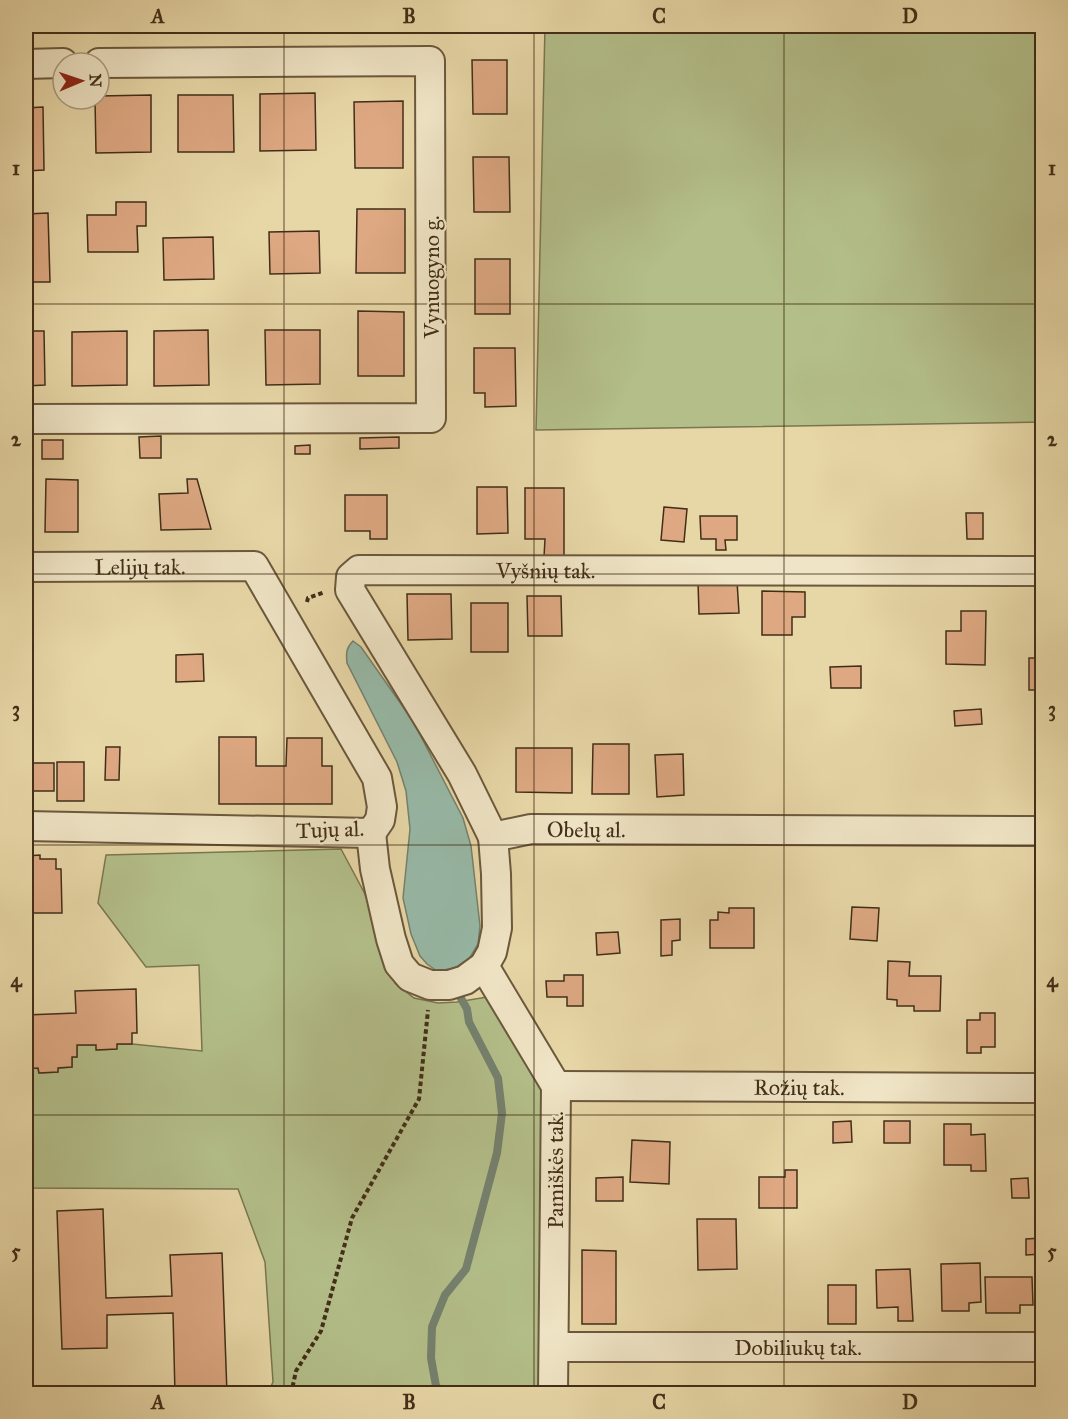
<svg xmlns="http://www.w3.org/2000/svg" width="1068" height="1419" viewBox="0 0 1068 1419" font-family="'IM FELL Great Primer',serif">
  <rect width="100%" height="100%" fill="#e7d6a6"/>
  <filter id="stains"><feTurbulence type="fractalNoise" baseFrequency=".00333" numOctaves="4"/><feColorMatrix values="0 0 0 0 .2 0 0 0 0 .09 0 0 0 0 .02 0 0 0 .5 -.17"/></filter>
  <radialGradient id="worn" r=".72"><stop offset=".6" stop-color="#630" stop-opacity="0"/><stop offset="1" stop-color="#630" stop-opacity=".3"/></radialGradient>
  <path fill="#b3be89" stroke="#7a7650" stroke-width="1.5" d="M545 26H1042V422L536 430Z
    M341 849 365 894 395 983 414 998 438 1003 457 1002 487 997 545 1095 546 1393H268L273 1382 265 1262 238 1189 26 1188V1069L38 1068 39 1073 58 1072V1068L72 1067V1057H77V1045H96L97 1050 116 1049 117 1044H132L202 1051 199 965 146 967 98 903 106 855Z"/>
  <path fill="#97b9a7" stroke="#75816e" stroke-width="1.5" d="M353 641 361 647 413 721 463 818 471 846 480 926 478 944 469 959 455 968 437 971 427 964 420 956 411 934 403 898 410 829 406 791 397 762 347 663C346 653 346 648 353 641Z"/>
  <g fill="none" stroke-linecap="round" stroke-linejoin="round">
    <path stroke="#75816e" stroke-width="8" d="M444 1394 436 1386 431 1358 432 1327 445 1295 466 1269 497 1153 502 1113 498 1078 469 1022 467 1009 458 993"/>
  </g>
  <path fill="#dda882" stroke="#422e18" stroke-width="1.5" d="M294 26H340V29H327V26H309L308 29 294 28Z
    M373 26H418V28H405V26H387V28H373Z
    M474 26H507V29H474Z
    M472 60H507V114H473Z
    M315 93 316 150 260 151V94Z
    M151 95V152L96 153 95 99H99V96Z
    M178 95H233L234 152H178Z
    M403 101V168H355L354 102Z
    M43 107 44 170 26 171V108Z
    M473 157H509L510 212H474Z
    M116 202H146V226H137L138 252H88L87 215H116Z
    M357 209H405V273H356Z
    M48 213 50 282H26V214Z
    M319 231 320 273 270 274 269 232Z
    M213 237 214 279 164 280 163 238Z
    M475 259H510V314H475Z
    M358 311 404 312V376H358Z
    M208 330 209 385 154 386V331Z
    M265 330H320V384L266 385Z
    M26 331H44L45 385 26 386Z
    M127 331V385L72 386V332Z
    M474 348H515L516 406 485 407V393H474Z
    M161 436V458H140L139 437Z
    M399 437V448L360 449V438Z
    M42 440H63V459H42Z
    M310 445V454H295V446Z
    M46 479 78 480V532H45Z
    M187 479H197L211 529 161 530 159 494 188 493Z
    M477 487H507L508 533 477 534Z
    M525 488H564V557H544L545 539H525Z
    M345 495H387V539H370V531H345Z
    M664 507 687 509 684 542 661 540Z
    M966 513H983V539H967Z
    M700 516H737V540H725L726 550H716V539H701Z
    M737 581 739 613 699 614 698 582Z
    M762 591 805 592V617H792V635H762Z
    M407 594H451L452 639 408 640Z
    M527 596H561L562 636H528Z
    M471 603H508V652H471Z
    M961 611H986L985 665 946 664V631H961Z
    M203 654 204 681 176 682V655Z
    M1029 658H1042V690H1029Z
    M861 666V688H831L830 667Z
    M981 709 982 724 955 726 954 711Z
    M219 737H256V766H286L287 738H322V766H332V804H219Z
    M593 744H629V794H592Z
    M26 747H30L31 789 26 790Z
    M106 747H120L119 780H105Z
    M516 748H572V793L516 792Z
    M683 754 684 795 657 797 655 755Z
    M57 762H84V801H57Z
    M33 763H54V791H33Z
    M40 855V859H56V869H61L62 913H26V856Z
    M852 907 879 908 877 941 850 939Z
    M729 908H754V948H710V920H718V912L729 913Z
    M680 919V940L672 941V955L661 956V920Z
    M618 932 620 953 597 955 596 933Z
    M888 961 910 962 909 976H941L940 1011H914V1006H897V1000L887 999Z
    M1039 974H1042V993H1039Z
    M564 975H583V1006H567V997H547L546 981H564Z
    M136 989 137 1033H132V1044H117V1049L96 1050V1045H77V1057H72V1067L58 1068V1072L39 1073 38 1068 26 1069V1015L76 1013 75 991Z
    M980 1013H995V1047H981V1053H967V1020H980Z
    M851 1121 852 1142 833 1143V1122Z
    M884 1121H910V1143H884Z
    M944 1124H971V1135L985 1134 986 1171H971V1165H944Z
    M632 1140 670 1142 669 1184 630 1182Z
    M785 1170H797V1208H759V1177H785Z
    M623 1177V1201H596V1178Z
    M1028 1178 1029 1198H1012L1011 1179Z
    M103 1209 106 1298 172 1296 170 1255 222 1253 227 1394H175L173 1313 107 1315V1348L62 1349 57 1211Z
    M697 1219H736L737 1269 698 1270Z
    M1041 1238 1042 1254 1026 1255V1239Z
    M582 1250 616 1251V1324H582Z
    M980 1263 981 1302 969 1303V1311H942L941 1264Z
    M910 1269 913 1321H898V1307L877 1308 876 1270Z
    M985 1277H1032L1033 1305H1020V1313H986Z
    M828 1285H856V1324H828Z
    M780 1390H811V1394H780Z"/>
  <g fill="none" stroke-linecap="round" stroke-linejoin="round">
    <g stroke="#6b583c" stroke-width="32">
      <g id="minor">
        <path d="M26 64 63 63"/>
        <path d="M26 419 431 418 430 61 99 63"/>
        <path id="s1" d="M26 567 254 566 377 778 382 807 380 820 371 833 26 826"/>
        <path id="s2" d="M371 833 375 869 391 939 399 964 410 977 430 985H449L465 980 484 966 492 952 497 928 496 874 493 837 531 829 1042 831"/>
        <path id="s3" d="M493 837 462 774 350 590 351 577 359 570 1042 571"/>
        <path d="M484 966 556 1086 553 1394"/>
        <path id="s4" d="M556 1086 1042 1088"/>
        <path id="s5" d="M554 1347H1042"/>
      </g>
    </g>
    <path stroke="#422e18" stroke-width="4" stroke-dasharray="4.5 3" stroke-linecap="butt" d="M307 602 308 598 325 592
      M291 1394 296 1371 321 1331 352 1218 419 1099 428 1010"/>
    <use href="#minor" stroke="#efe4c5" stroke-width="28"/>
  </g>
  <path fill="none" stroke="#422e18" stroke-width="1.5" stroke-opacity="0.55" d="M284 26V1394M534 26V1394M784 26V1394M26 304H1042M26 574H1042M26 845H1042M26 1115H1042"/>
  <g text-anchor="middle" stroke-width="4.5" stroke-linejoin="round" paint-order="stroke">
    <g font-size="22" fill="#422e18" stroke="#efe4c5">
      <text transform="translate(431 277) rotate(-90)" y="8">Vynuogyno g.</text>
      <text dy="8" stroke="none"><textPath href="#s1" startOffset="114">Lelijų tak.</textPath></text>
      <text dy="8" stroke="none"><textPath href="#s3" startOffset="496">Vyšnių tak.</textPath></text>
      <text transform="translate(330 829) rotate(-2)" y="8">Tujų al.</text>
      <text dy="8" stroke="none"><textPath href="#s2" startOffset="458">Obelų al.</textPath></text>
      <text dy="8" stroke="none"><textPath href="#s4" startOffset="243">Rožių tak.</textPath></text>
      <text transform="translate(555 1170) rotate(-90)" y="8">Pamiškės tak.</text>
      <text dy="8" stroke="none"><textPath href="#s5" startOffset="244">Dobiliukų tak.</textPath></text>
    </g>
  </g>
  <rect width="1068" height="1419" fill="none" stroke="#e7d6a6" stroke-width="66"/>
  <g transform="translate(81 81) rotate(88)"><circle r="28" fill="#efe4c5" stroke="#aa9b80" stroke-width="1.5"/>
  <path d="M0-4.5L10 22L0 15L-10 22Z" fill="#8f2418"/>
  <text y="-9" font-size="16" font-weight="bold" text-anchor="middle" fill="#422e18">N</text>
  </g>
  <rect x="33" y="33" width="1002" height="1353" fill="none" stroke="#422e18" stroke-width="2"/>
  <g font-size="20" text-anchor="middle" font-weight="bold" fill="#422e18">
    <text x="158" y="23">A</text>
    <text x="409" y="23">B</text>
    <text x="659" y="23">C</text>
    <text x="910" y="23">D</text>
    <text x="16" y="175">1</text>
    <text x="1052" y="175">1</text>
    <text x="16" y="446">2</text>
    <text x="1052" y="446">2</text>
    <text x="16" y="716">3</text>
    <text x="1052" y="716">3</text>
    <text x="16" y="987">4</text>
    <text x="1052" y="987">4</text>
    <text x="16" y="1258">5</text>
    <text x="1052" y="1258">5</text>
    <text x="158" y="1409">A</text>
    <text x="409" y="1409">B</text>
    <text x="659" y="1409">C</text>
    <text x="910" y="1409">D</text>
  </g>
  <rect width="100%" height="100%" filter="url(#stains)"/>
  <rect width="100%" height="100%" fill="url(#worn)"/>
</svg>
